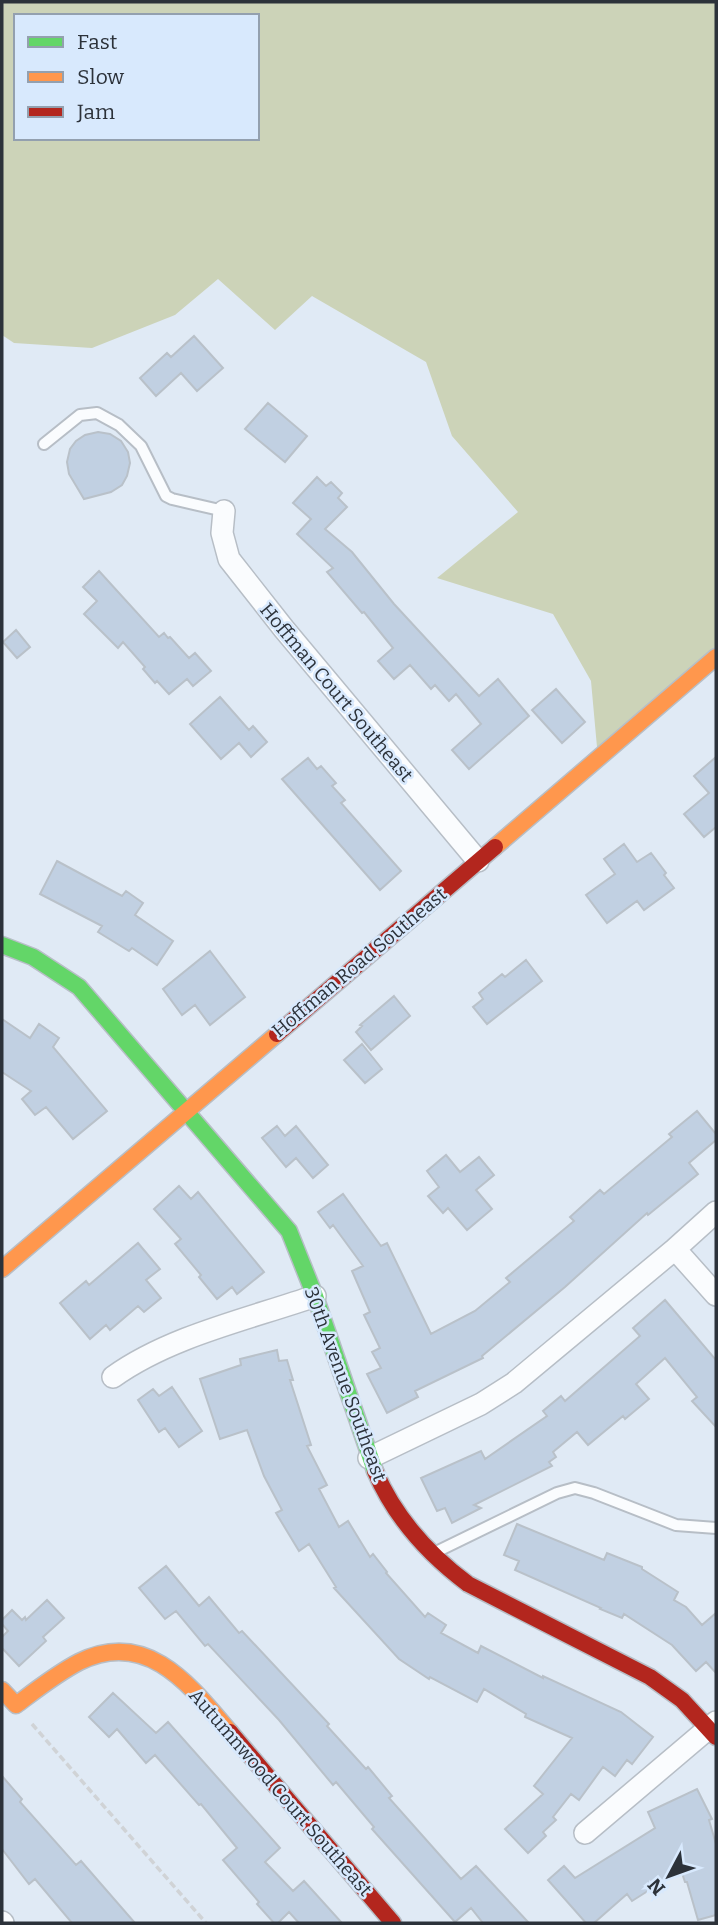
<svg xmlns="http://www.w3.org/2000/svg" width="718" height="1925" viewBox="0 0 718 1925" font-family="Bitter,serif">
  <rect width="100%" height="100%" fill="#e0eaf5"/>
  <path fill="#ccd3b8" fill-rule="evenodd" d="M2 2H716V657L598 758 591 681 553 614 437 578 518 512 452 436 426 362 312 296 275 330 218 279 175 315 92 348 14 343 2 335ZM16 16H257V138H16Z"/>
  <path fill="#c1d0e2" stroke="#b9c1c9" stroke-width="2" d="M194 336 223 368 197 391 181 373 156 396 140 378 167 353 171 357Z
    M268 403 307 436 285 462 245 429Z
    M98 432 110 434 121 441 128 452 130 463 127 476 122 485 111 492 84 499 69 474 67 462 70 449 76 441 85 435Z
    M317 477 326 486 331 482 342 493 338 498 347 507 325 529 352 552 394 604 479 696 498 679 529 716 469 769 452 750 481 724 456 694 449 701 435 685 431 689 410 665 394 679 378 661 393 648 364 612 362 613 327 572 333 568 297 534 311 519 293 503Z
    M99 571 159 637 164 633 168 638 170 637 189 658 195 653 211 671 193 686 187 679 169 694 157 681 155 683 143 669 145 667 123 642 118 648 84 614 97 601 83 587Z
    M16 630 30 647 17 658 3 642Z
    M556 689 585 722 562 743 532 710Z
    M220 697 249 730 253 726 267 742 251 757 239 743 221 759 190 724Z
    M716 757V827L704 837 684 814 709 793 694 776Z
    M308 758 317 769 321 766 336 783 332 786 345 800 341 803 401 871 380 890 282 779Z
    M624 844 637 862 651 853 666 873 664 875 674 888 644 910 637 901 607 923 586 895 615 874 604 859Z
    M57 861 122 896 126 891 143 903 135 915 173 941 157 965 132 948 129 951 98 932 102 926 40 894Z
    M210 951 245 997 210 1025 195 1005 182 1015 163 989Z
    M526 960 542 981 487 1024 473 1007 483 999 479 993 502 974 505 977Z
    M394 996 410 1016 371 1050 356 1032 362 1026 360 1025Z
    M2 1019 30 1038 39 1024 59 1038 53 1047 107 1111 73 1139 46 1107 35 1115 22 1099 31 1091 2 1072Z
    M362 1044 382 1069 365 1083 344 1060Z
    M697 1111 716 1134V1140L689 1163 698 1174 648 1215 647 1213 565 1287 482 1356 483 1358 415 1391 418 1397 387 1413 367 1374 381 1368 372 1352 380 1348 364 1315 370 1312 352 1271 363 1266 333 1225 330 1228 318 1212 343 1194 381 1246 387 1243 431 1334 475 1311 510 1282 506 1278 574 1221 570 1217 600 1190 604 1194 672 1137 669 1134Z
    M277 1126 285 1136 296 1126 328 1165 313 1178 296 1158 286 1167 262 1138Z
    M446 1155 460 1172 479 1157 494 1175 476 1190 492 1209 467 1230 448 1208 443 1213 428 1196 439 1187 427 1171Z
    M179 1186 191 1199 198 1192 264 1272 237 1294 232 1287 217 1299 199 1277 201 1275 175 1244 181 1239 154 1209Z
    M138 1243 160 1269 146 1280 161 1298 144 1312 138 1306 110 1330 106 1325 90 1339 60 1303 86 1281 89 1285Z
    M665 1300 716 1360V1427L692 1401 697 1397 665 1358 636 1384 649 1399 625 1419 623 1416 588 1445 577 1432 553 1452 556 1457 549 1462 552 1466 474 1505 481 1508 452 1523 445 1508 437 1511 421 1478 481 1451 485 1459 547 1416 543 1411 561 1396 565 1401 640 1336 633 1328Z
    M277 1350 279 1361 287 1360 293 1380H290L311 1445 307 1446 327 1485 319 1489 339 1527 348 1521 370 1557 373 1554 387 1572 386 1573 425 1617 428 1613 446 1625 441 1633 478 1653 481 1646 543 1678V1676L621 1712 653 1737 632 1764 627 1760 615 1776 603 1767 579 1800 571 1794 553 1817 556 1820 543 1832 546 1836 528 1853 505 1829 543 1794 534 1786 572 1738 525 1717 526 1714 484 1689 477 1702 430 1677 429 1679 399 1659 334 1588 336 1587 309 1544 299 1551 276 1513 282 1510 264 1476 247 1430 220 1439 200 1379 241 1365 240 1359Z
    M172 1387 202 1431 179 1447 165 1428 159 1432 138 1400 153 1389 159 1396Z
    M517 1524 604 1560 607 1553 642 1567V1569L678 1592 674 1600 686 1607 702 1625 716 1613V1673L706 1662 696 1671 672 1645 624 1614 622 1618 600 1609 601 1608 515 1570 519 1561 504 1555Z
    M166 1566 199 1606 209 1597 239 1633 242 1631 329 1724 327 1726 366 1769 368 1767 392 1796 389 1798 461 1879 476 1866 529 1923H483L471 1908 455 1922 372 1829 374 1827 336 1782 333 1785 279 1720 208 1644 205 1646 176 1611 165 1619 139 1588Z
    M47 1600 64 1618 43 1637 46 1641 19 1666 2 1648V1637L8 1631 2 1624V1620L12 1610 22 1620 25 1617 26 1620Z
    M113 1693 156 1733 168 1722 280 1848 265 1862 293 1891 304 1881 342 1923H299L289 1912 278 1923H274L257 1904 259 1902 223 1860 237 1848 201 1804 199 1805 155 1755 146 1763 117 1729 109 1737 89 1717Z
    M2 1776 22 1799 20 1802 76 1865 81 1861 135 1923H72L35 1879 29 1884 2 1849Z
    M697 1789 712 1819 709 1820 716 1844V1915L698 1920 687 1882H685L681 1870 632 1901 627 1894 594 1923H586L548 1880 564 1866 575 1878 655 1828 648 1812Z"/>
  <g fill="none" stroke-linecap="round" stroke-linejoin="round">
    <g stroke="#b7bec6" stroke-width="14">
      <path id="lane" d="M44 444 80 415 97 413 119 425 141 446 166 496 172 499 224 511
        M436 1552 557 1493 575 1488 594 1493 676 1525 716 1528"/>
    </g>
    <g stroke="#b7bec6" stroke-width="24">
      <path id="street" d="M224 511 222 533 229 559 284 629 478 861
        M675 1249 716 1295
        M113 1377C170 1336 249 1319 315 1296
        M369 1458 481 1404 514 1383 675 1249 716 1212
        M585 1833 716 1722
        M2 1922 3 1923"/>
    </g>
    <g stroke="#b7bec6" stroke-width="19">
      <path id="fast" d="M2 945 33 957 79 987 289 1231 315 1296 375 1471"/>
    </g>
    <g stroke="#b7bec6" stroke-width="19">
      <path id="slow" d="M495 847 716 657
        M2 1269 277 1034
        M2 1690 16 1705C36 1690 56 1674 79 1662 147 1628 190 1685 230 1732"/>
    </g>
    <g stroke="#b7bec6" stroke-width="19">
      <path id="jam" d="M277 1034 495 847
        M375 1471C395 1518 428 1554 468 1584L650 1677 682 1700 716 1737
        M230 1732 393 1923"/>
    </g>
    <path stroke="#d0d3d6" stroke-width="3.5" stroke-dasharray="7 3.5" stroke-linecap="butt" d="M32 1724 206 1923"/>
    <use href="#lane" stroke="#fafcfe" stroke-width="10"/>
    <use href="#street" stroke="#fafcfe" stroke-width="21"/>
    <use href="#fast" stroke="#63d668" stroke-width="16"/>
    <use href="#slow" stroke="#ff974d" stroke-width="16"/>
    <use href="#jam" stroke="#b3261e" stroke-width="16"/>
  </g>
  <g text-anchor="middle" stroke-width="5" stroke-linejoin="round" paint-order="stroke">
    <g font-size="19" fill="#2c323a" stroke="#d8e9fd">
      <text transform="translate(337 692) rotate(50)" y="7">Hoffman Court Southeast</text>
      <text transform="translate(359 962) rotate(-40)" y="7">Hoffman Road Southeast</text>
      <text transform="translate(346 1384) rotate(70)" y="7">30th Avenue Southeast</text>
      <text transform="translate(281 1792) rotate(49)" y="7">Autumnwood Court Southeast</text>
    </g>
  </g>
  <rect width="718" height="1925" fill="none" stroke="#2c323a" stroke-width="7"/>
  <rect x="14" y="14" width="245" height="126" fill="#d8e9fd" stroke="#93a0af" stroke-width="2"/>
  <rect x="28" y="37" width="35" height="10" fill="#63d668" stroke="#93a0af" stroke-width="2"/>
  <text x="77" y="49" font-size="21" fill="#2c323a">Fast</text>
  <rect x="28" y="72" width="35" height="10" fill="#ff974d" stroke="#93a0af" stroke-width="2"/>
  <text x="77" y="84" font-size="21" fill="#2c323a">Slow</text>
  <rect x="28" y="107" width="35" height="10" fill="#b3261e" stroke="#93a0af" stroke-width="2"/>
  <text x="77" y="119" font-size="21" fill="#2c323a">Jam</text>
  <g transform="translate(669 1876) rotate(229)" stroke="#d8e9fd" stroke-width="5" paint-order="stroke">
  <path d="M0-5L12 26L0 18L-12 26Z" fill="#2c323a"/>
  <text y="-10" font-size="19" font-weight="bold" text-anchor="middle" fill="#2c323a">N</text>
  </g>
</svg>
